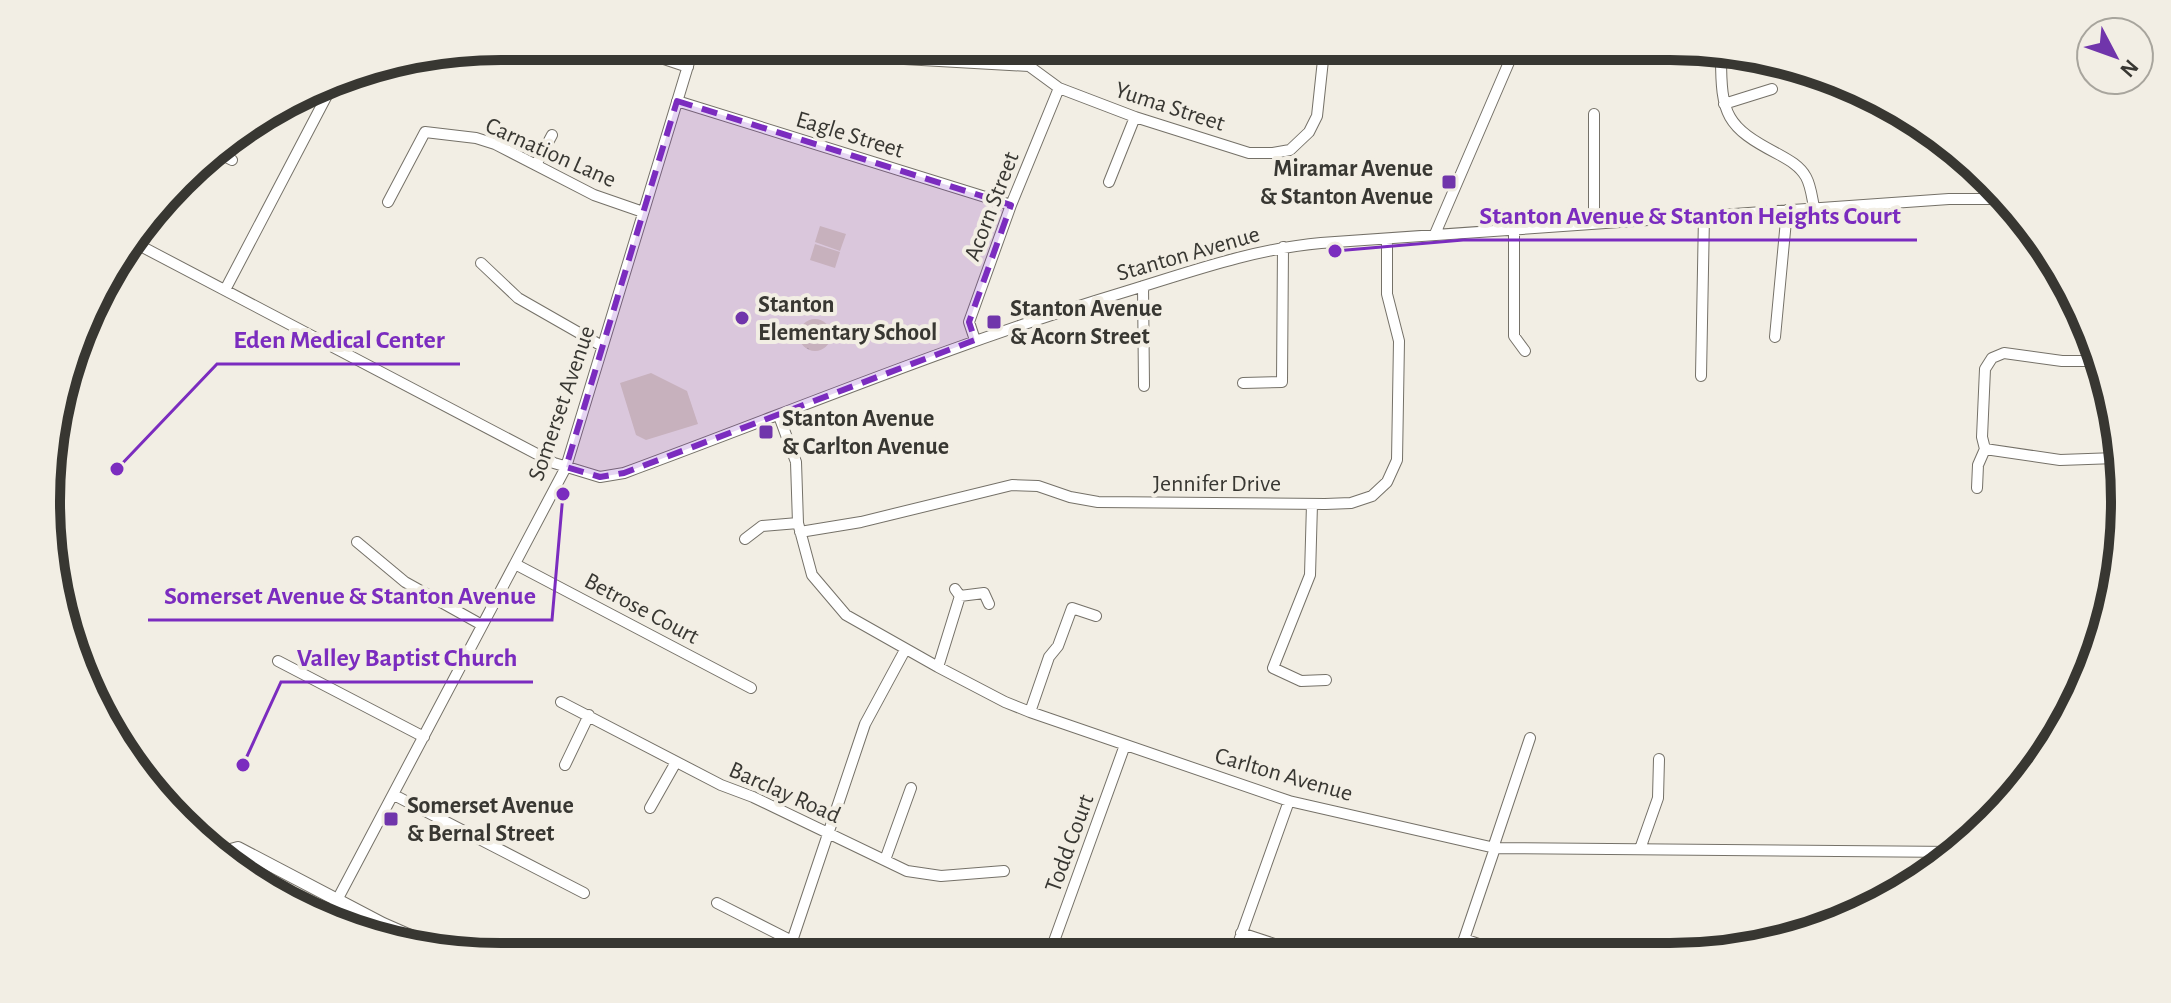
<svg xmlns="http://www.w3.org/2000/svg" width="2171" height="1003" viewBox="0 0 2171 1003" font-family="'Alegreya Sans',sans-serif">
  <defs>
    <pattern id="grass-tufts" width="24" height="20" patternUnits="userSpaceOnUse" patternTransform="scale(2)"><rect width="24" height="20" fill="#dad2bd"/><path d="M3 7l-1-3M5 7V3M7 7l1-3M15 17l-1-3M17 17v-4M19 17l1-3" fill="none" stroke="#bcb5a3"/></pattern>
  </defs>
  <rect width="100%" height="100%" fill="#f2eee4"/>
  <path fill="url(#grass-tufts)" d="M799 335a16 16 0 1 1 32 0a16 16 0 1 1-32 0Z"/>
  <path fill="#dad2bd" d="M820 226 846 234 840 251 815 242Z
    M815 244 840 252 835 268 810 260Z
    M651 373 687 391 698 424 646 440 636 435 620 383Z"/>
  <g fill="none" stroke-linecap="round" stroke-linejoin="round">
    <g stroke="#757168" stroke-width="12">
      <path id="minor" d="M625 46 688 67
        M854 46 869 57 1029 66 1059 88 1135 117 1249 153H1273L1290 150 1309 132 1317 116 1323 60 1290 46
        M1721 56C1721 115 1726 127 1778 154 1789 160 1800 166 1806 177 1811 186 1812 198 1814 207
        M677 101 1011 205
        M1724 104 1772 89
        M1594 114V224
        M214 151 232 160
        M536 165 552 135
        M1109 182 1135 117
        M388 202 425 132 476 138 495 144 594 195 643 212
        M1514 230V336L1525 351
        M1435 234 1516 46
        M133 242 554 463 600 477 624 473C790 412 952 344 1121 293 1187 273 1252 249 1321 243L1949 199H2004
        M481 263 518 298 602 346
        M1143 286 1144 386
        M225 290 334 82
        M1775 337 1787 210
        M975 340 969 322 1011 205 1059 88
        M1701 376 1704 216
        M1243 383 1282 382 1283 247
        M779 416 796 462 798 523 812 575 846 615 938 667 1005 702 1030 712 1289 801 1495 848 1957 852
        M1985 449 2060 460 2116 458
        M1977 488 1978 465 1985 449 1982 437 1985 369 1992 358 2004 353 2062 361H2097
        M1312 504 1310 575 1273 668 1301 681 1326 680
        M800 532 861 522 1012 485 1038 486 1070 497 1098 502 1325 504 1351 503 1372 496 1387 482 1397 460 1399 341 1387 294V239
        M745 539 762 526 798 523
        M357 542 405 582 482 625
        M515 564 751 688
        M955 589 960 596 984 593 989 604
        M278 661 424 737
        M938 667 960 596
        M561 702 721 785 753 797 907 871 941 876 1004 871
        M1030 712 1049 657 1058 646 1072 608 1096 616
        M565 765 589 715
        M394 795 584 893
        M650 808 676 762
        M1493 848 1530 738
        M1640 849 1658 798 1659 759
        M885 860 911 788
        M717 903 792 941
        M326 921 566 467 694 46
        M1241 933 1305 954
        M1464 939 1507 954
        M1459 954 1495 848
        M1049 955 1125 745
        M1234 955 1289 801
        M787 956 865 724 905 650"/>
    </g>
    <g stroke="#757168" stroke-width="14">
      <path id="major" d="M191 832 227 851 238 848 383 924 424 942
        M227 851 231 862 356 928"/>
    </g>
    <use href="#minor" stroke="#fff" stroke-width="10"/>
    <use href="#major" stroke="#fff" stroke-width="12"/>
  </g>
  <path fill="#7b2cbf" fill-opacity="0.2" stroke="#7b2cbf" stroke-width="6" stroke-dasharray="16 10" stroke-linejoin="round" d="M677 101 1011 205 969 322 975 340 624 473 600 477 566 467Z"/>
  <g fill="#7035ab" stroke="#f2eee4" stroke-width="3">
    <rect x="1441" y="174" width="16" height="16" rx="4"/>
    <circle cx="742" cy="318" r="8"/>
    <rect x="986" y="314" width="16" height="16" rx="4"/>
    <rect x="758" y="424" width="16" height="16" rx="4"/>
    <rect x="383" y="811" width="16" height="16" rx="4"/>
  </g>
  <g text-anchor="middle" stroke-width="8" stroke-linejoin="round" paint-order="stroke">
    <g font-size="24" fill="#383732" stroke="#f2eee4">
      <text transform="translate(1170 106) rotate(18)" y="8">Yuma Street</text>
      <text transform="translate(850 134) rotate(17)" y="8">Eagle Street</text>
      <text transform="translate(551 152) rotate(24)" y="8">Carnation Lane</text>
      <text transform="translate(991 206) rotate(-69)" y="8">Acorn Street</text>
      <text transform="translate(1188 253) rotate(-16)" y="8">Stanton Avenue</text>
      <text transform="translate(561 403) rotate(-71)" y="8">Somerset Avenue</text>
      <text x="1217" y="491">Jennifer Drive</text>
      <text transform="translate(642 608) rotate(28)" y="8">Betrose Court</text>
      <text transform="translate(1284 774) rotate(16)" y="8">Carlton Avenue</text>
      <text transform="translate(785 792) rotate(24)" y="8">Barclay Road</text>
      <text transform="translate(1069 843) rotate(-70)" y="8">Todd Court</text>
    </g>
    <g font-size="24" font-weight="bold" fill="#383732" stroke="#f2eee4" text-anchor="start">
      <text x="1433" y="176" text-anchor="end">Miramar Avenue<tspan x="1433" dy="28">&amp; Stanton Avenue</tspan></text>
      <text x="758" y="312">Stanton<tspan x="758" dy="28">Elementary School</tspan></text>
      <text x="1010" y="316">Stanton Avenue<tspan x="1010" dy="28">&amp; Acorn Street</tspan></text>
      <text x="782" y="426">Stanton Avenue<tspan x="782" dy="28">&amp; Carlton Avenue</tspan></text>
      <text x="407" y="813">Somerset Avenue<tspan x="407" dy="28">&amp; Bernal Street</tspan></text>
    </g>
  </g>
  <path d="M0 0H2171V1003H0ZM501 60H1670A441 441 0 0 1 2111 501V502A441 441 0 0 1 1670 943H501A441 441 0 0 1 60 502V501A441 441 0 0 1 501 60Z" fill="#f2eee4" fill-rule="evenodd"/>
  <path fill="none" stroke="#383732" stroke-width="10" d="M501 60H1670A441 441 0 0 1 2111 501V502A441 441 0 0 1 1670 943H501A441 441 0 0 1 60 502V501A441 441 0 0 1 501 60Z"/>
  <path fill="none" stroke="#7b2cbf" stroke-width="3" d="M1335 251L1463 240H1917M117 469L217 364H460M563 494L552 620H148M243 765L281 682H533"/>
  <g fill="#7b2cbf" stroke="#f2eee4" stroke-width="3">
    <circle cx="1335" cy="251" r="8"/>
    <circle cx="117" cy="469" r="8"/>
    <circle cx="563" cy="494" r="8"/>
    <circle cx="243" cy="765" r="8"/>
  </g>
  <g font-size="26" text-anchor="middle" font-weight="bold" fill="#7b2cbf" stroke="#f2eee4" stroke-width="8" stroke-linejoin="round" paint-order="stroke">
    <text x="1690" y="224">Stanton Avenue &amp; Stanton Heights Court</text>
    <text x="339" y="348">Eden Medical Center</text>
    <text x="350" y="604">Somerset Avenue &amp; Stanton Avenue</text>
    <text x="407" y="666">Valley Baptist Church</text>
  </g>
  <g transform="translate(2115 56) rotate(131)"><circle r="38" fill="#f2eee4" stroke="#a8a59d" stroke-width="2"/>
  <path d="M0-6L14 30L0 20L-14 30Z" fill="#7035ab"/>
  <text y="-12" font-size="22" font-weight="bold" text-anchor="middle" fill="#383732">N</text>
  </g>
</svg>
